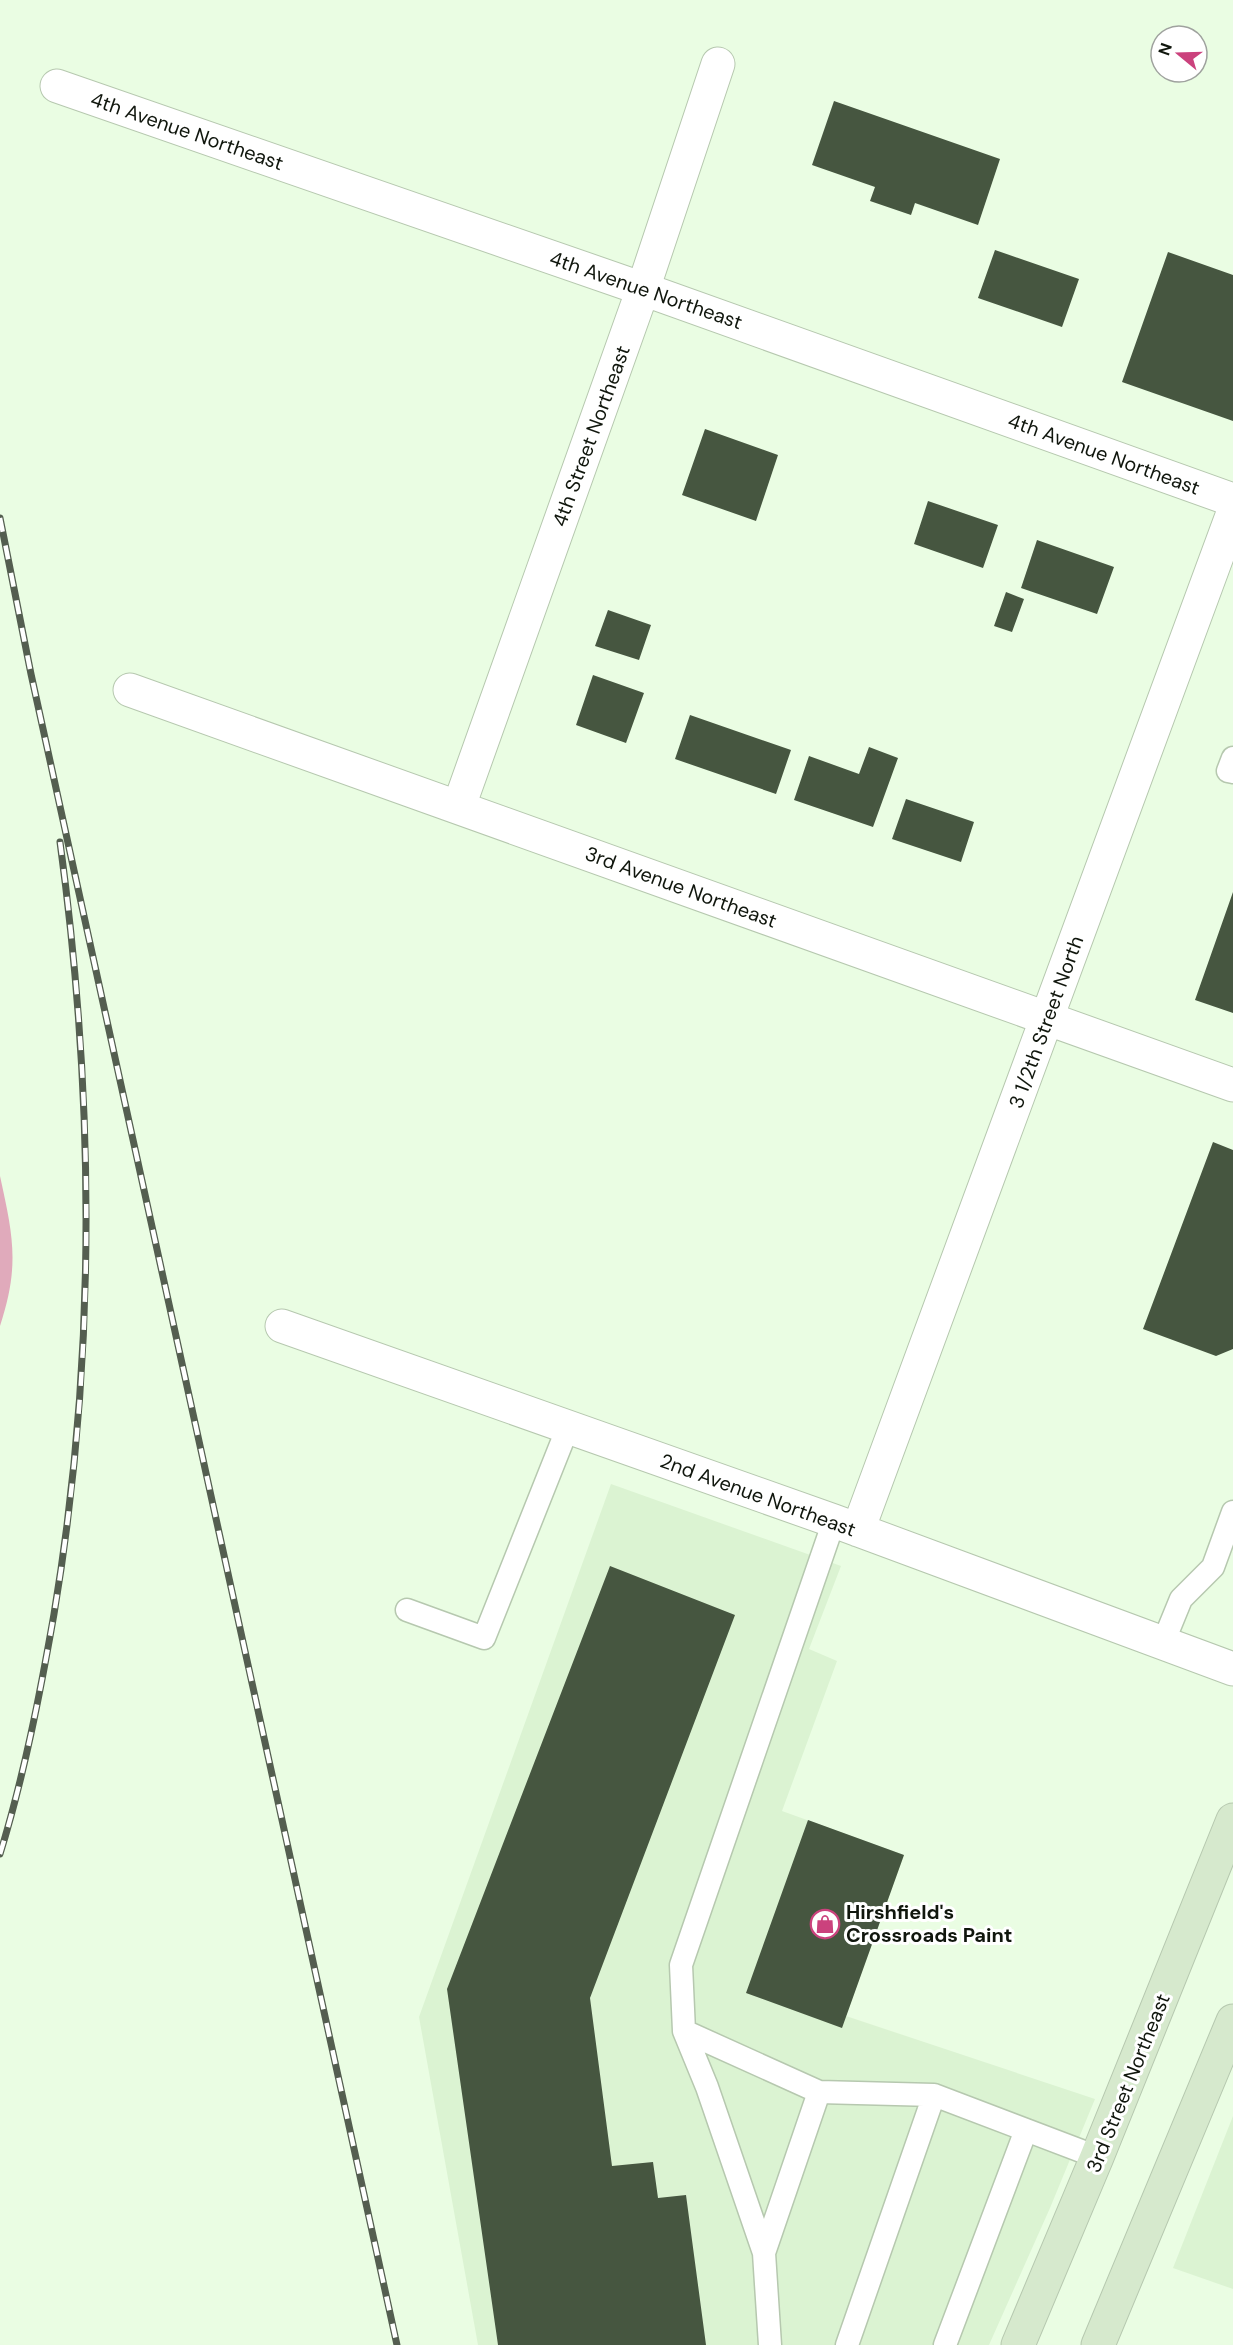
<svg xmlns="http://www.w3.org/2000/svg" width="1233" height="2345" viewBox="0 0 1233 2345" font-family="'DM Sans',sans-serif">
  <rect width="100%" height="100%" fill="#eafde3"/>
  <path fill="#dbf3d2" d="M611 1484 841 1566 809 1649 837 1661 782 1811 904 1855 846 2016 1095 2099 1050 2208 989 2345H478L419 2017Z
    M1233 2116V2289L1173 2268Z"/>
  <path fill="#e0aabb" d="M0 1176C13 1236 20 1265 0 1326Z"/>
  <path fill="#465640" d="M834 101 1000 159 978 225 915 203 911 215 870 201 875 187 812 165Z
    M995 250 1079 279 1062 327 978 298Z
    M1168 252 1233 275V421L1122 382Z
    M705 429 778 455 756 521 682 495Z
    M928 501 998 525 983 568 914 544Z
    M1037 540 1114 567 1097 614 1021 588Z
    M1006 592 1024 599 1012 632 994 626Z
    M608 610 651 625 639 660 595 646Z
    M593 675 644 693 626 743 576 725Z
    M690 715 791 750 776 794 675 759Z
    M869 747 898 758 873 827 794 800 809 756 859 774Z
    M906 799 974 822 961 862 892 839Z
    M1233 892V1013L1195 1000Z
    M1213 1142 1233 1150V1349L1216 1356 1143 1329Z
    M610 1566 735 1615 590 1998 612 2166 653 2162 658 2198 686 2195 706 2345H498L447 1989Z
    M808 1820 904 1855 842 2028 746 1993Z"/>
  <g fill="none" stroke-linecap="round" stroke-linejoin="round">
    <g stroke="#b6c8af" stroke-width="25">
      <path id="service" d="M1233 758 1228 771 1233 772
        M407 1610 484 1638 568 1427
        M1163 1643 1181 1599 1213 1567 1233 1512
        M684 2031 819 2092 934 2095 1097 2157
        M764 2253 819 2092
        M770 2345 764 2253 707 2087 684 2031 681 1965 834 1521
        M847 2345 934 2095
        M945 2345 1026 2130"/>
    </g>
    <g stroke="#b6c8af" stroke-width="35">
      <path id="minor" d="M57 86 643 289 1233 500
        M130 690 1233 1085
        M459 806 643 289 718 64
        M282 1326 834 1521 1233 1669
        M858 1530 1233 513"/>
    </g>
    <g stroke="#b6c8af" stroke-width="35">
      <path id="secondary" d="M1018 2345 1097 2157 1233 1820
        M1098 2345 1233 2021"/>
    </g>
    <use href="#service" stroke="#fff" stroke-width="22"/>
    <use href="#minor" stroke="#fff" stroke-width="33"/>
    <use href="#secondary" stroke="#d6e9cd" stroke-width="33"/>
    <g stroke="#545e50" stroke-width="7">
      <path id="rail" d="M0 518 31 674 397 2345
        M0 1854C24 1776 40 1694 54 1614 97 1356 95 1101 60 842"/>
    </g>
    <use href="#rail" stroke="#fff" stroke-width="4.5" stroke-dasharray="14" stroke-linecap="butt"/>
  </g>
  <defs>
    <g id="shop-ring" transform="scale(1.5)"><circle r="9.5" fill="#fff" stroke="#cb427d" stroke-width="1.5"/><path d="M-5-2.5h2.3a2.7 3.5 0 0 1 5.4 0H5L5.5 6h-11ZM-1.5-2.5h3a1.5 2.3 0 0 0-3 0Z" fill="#cb427d"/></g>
  </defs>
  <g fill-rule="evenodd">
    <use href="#shop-ring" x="825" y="1924"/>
  </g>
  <g text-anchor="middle" stroke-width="6" stroke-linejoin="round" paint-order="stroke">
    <g font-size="20" fill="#10160d" stroke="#fff">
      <text transform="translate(187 131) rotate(19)" y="7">4th Avenue Northeast</text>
      <text transform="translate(646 290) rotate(19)" y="7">4th Avenue Northeast</text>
      <text transform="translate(591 436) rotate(-70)" y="7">4th Street Northeast</text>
      <text transform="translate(1104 454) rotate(20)" y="7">4th Avenue Northeast</text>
      <text transform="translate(681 887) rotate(20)" y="7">3rd Avenue Northeast</text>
      <text transform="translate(1046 1022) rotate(-70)" y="7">3 1/2th Street North</text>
      <text transform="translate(758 1495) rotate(20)" y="7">2nd Avenue Northeast</text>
      <text transform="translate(1128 2083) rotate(-68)" y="7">3rd Street Northeast</text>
    </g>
    <g font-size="20" font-weight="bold" fill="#10160d" stroke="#fff" text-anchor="start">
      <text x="846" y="1919">Hirshfield's<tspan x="846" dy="23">Crossroads Paint</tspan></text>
    </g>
  </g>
  <g transform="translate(1179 54) rotate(289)"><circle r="28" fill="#ffffff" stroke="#9fa29e" stroke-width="1.5"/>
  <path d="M0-4.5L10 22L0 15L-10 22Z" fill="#cb427d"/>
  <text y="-9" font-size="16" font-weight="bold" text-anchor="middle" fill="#10160d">N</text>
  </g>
</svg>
